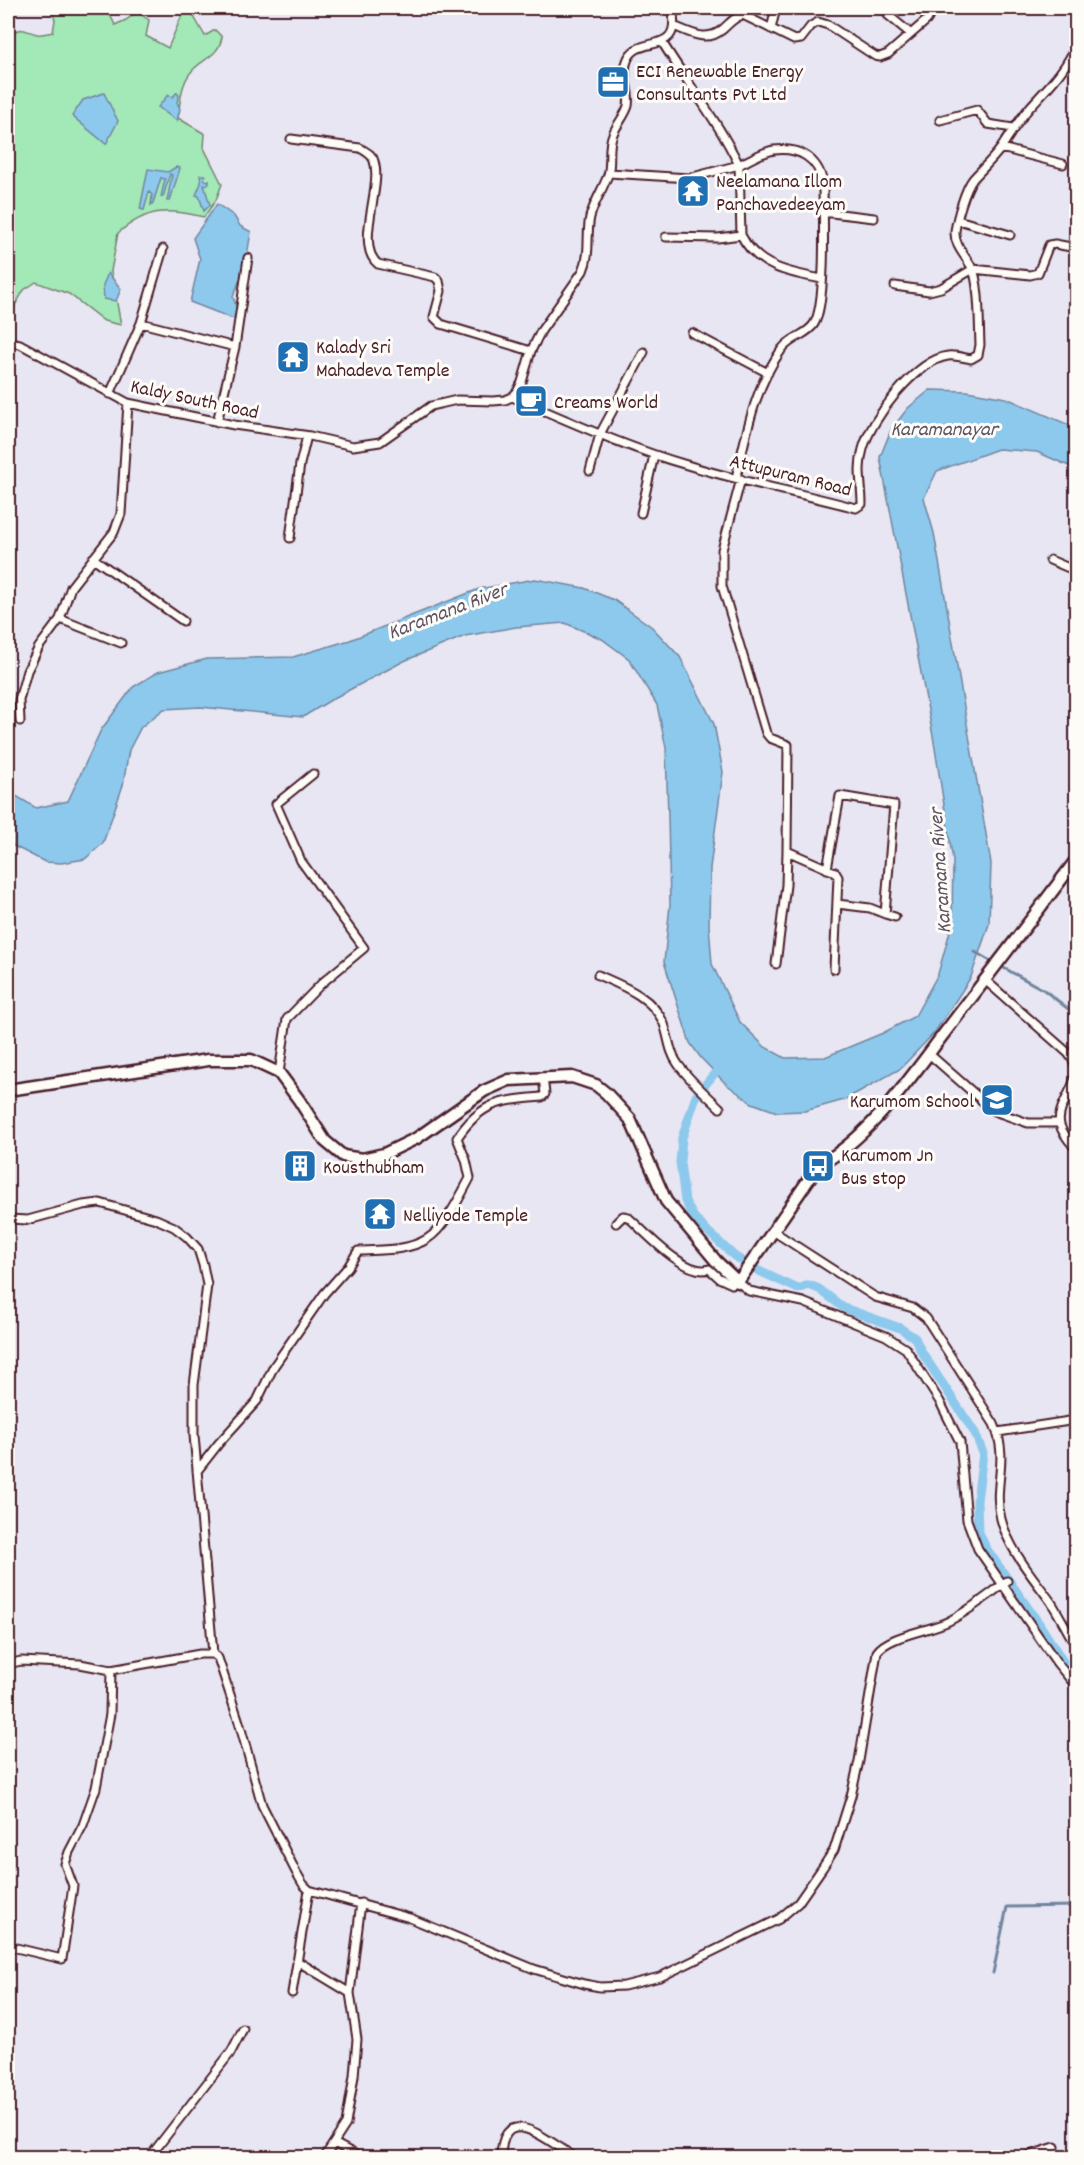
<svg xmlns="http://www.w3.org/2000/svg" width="1084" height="2165" viewBox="0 0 1084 2165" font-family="Dekko,sans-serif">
  <rect width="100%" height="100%" fill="#e7e6f2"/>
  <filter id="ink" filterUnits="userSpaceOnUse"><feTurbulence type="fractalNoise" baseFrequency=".0167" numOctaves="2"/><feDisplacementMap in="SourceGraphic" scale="12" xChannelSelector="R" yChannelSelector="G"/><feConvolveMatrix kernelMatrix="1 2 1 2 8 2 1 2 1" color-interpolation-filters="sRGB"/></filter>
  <g filter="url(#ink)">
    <path fill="#a2e9b7" stroke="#768471" stroke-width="1.5" d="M51 8H107L115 25 126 20 137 12 149 20 146 36 168 48 185 8H189L205 36 215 30 222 37C218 58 202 58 191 72 181 84 180 102 178 118L205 134 204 148 222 184 216 200 204 217C167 208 148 208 118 233L111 271 121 325 104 321 69 294 36 282 24 290 8 317V35C23 26 22 30 37 34 42 35 48 33 53 32L55 20Z"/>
    <path fill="#8dc9ed" stroke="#72859f" stroke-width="1.5" d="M177 92 179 96 177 102 180 109 177 121 158 107 168 95 173 97Z
      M104 93 118 121 106 144 72 116 83 100Z
      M176 167 180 168 170 201H167L172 175 170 174 163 197H161L165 179 161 178 153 203 151 205 152 195 149 192 144 210 140 209 148 169 168 172Z
      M200 175H205L204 179 207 181 209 180V184L204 185 210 205 204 211 199 196 196 195 201 183Z
      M217 204 234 216 240 226 251 232 245 267 233 297 240 317 231 318 190 302 200 259 193 238Z
      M108 273 121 289 116 301 104 299 103 285Z
      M930 390 967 391 1006 398 1076 428V469L1037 452 998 449 937 471 924 498 934 533 991 863 989 924 971 977 935 1032 900 1069 844 1100 805 1111 777 1112 752 1103 726 1084 701 1058 690 1043 664 962 670 905 668 817 666 748 657 705 629 659 602 639 565 623 516 627 465 636 404 661 334 698 303 717 200 707 164 709 141 727 129 750 123 785 103 843 85 859 61 863 45 862 8 843V791L36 808 68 801 101 730 133 687 158 672 207 659 293 657 350 640 479 589 535 579 584 588 614 600 652 627 680 657 714 724 723 772 710 868 709 925 712 964 740 1022 765 1047 785 1058 825 1057 883 1033 915 1016 938 974 952 924 953 861 933 736 880 457 891 430 908 408Z"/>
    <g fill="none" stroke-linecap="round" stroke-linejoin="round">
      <path stroke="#72859f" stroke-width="3" d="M975 952 992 962
        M1002 967 1044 990 1076 1015
        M993 1973 1007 1907 1076 1906"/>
      <path stroke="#8dc9ed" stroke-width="9" d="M723 1063 696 1096 682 1138 680 1162 685 1201 693 1216 703 1227 734 1256 759 1271 798 1289 809 1285 819 1289 844 1308 900 1328 915 1338 921 1351 975 1433 983 1453 977 1501 978 1530 986 1548 1038 1622 1067 1668 1076 1679"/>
      <g stroke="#4a1f2b" stroke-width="11">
        <path id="minor" d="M885 8 888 15 911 34
          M674 26C691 33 707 43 723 29 730 23 734 17 743 15L794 40 801 39 811 26 818 22 828 25 875 56 880 57 888 54 927 20 934 8
          M771 29 776 8
          M940 120 977 110 988 124 1013 128
          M291 139 360 148C366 152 372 154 374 161 383 188 354 245 378 264L435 277 439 281 441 291 434 317 441 324 531 351
          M1001 148 1063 164
          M609 173 689 178 739 165C718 121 688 84 662 42
          M823 212 874 218
          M958 220 1010 235
          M741 235C757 267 789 273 822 279
          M666 237 718 238 741 235 739 165C749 160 762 152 774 150 799 147 818 158 823 183 823 212 827 303 814 324 807 335 791 337 782 349 754 388 747 432 736 478
          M895 286 929 291 941 288 973 269 1030 275 1038 273 1049 245 1055 244 1076 248
          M141 323 235 347
          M692 333 768 373
          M8 342 20 344 128 403 234 425 310 436 353 446 380 442 431 406 457 400 493 401 505 400 512 397 517 392 522 382 531 351 541 331 583 271C591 253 586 235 590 217 594 202 603 189 608 175 612 162 607 147 613 134 617 124 625 116 628 106 631 91 621 75 627 61 637 32 683 59 672 8
          M110 394 141 323 163 249
          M512 397C569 421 627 448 687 465 742 482 800 493 856 508L862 504C862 483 857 470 863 449 871 419 916 360 948 356 955 355 964 358 971 359L978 355 980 345C979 327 980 281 972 268 966 256 954 246 955 231 957 218 965 189 973 179 982 169 993 159 1001 148 1010 134 1019 120 1030 107 1048 87 1066 70 1076 45
          M217 422 235 347 248 258
          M590 471 600 434 644 352
          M741 479 722 550V586L766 733 770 738 788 745 787 851 835 872 838 877 834 969
          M641 513 654 455
          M290 538 300 464 307 436
          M93 558 183 621
          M1050 560 1076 571
          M60 619 121 643
          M20 721 19 700 27 671 39 647 60 619 71 587 114 532 121 514 128 403
          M827 869 840 796 894 805 885 914 870 908 837 904
          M885 914 895 917
          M776 964 786 885 787 851
          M598 975C623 986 653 997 664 1024 669 1038 669 1052 678 1064 689 1080 706 1094 720 1108
          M985 980 1068 1053C1070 1056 1074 1061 1075 1065 1080 1086 1055 1106 1060 1125 1063 1135 1070 1142 1076 1149
          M928 1053 994 1111 1028 1123H1059
          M279 1073 287 1019 322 983 364 948 301 861 276 804 313 774
          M8 1219 28 1220 83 1205 100 1203 156 1219 174 1227 187 1237 198 1249 203 1265 207 1285 194 1385V1435L213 1654
          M616 1223 623 1216 628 1217C645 1232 685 1277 709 1269L719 1278 732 1284 738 1282 749 1291 803 1302 886 1336 906 1349 940 1402 960 1442 967 1520 978 1549 1057 1663 1076 1686
          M773 1231 875 1297 913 1308 926 1318 994 1424C1010 1461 992 1485 1001 1519 1009 1550 1033 1577 1051 1602 1060 1616 1068 1632 1076 1646
          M998 1432 1076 1420
          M197 1471 219 1443 257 1401 274 1366 324 1294 348 1267 358 1251C380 1250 408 1251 427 1239 444 1229 461 1195 470 1178L466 1160 457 1138C482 1101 500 1101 542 1097L545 1094 543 1077
          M8 1664 21 1661 80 1664 111 1670 200 1654H213L218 1658 239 1722 262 1805 296 1872 303 1884 309 1890 410 1918 534 1969 584 1984 600 1987 624 1986 660 1977 779 1919 798 1903 823 1867 834 1850 851 1796 859 1761 877 1652C889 1635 930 1631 949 1621 970 1610 988 1596 1007 1581
          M8 1946 62 1959 73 1886 65 1864 69 1852 83 1825 96 1788 110 1714 111 1670
          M297 1961 350 1993
          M292 1993 309 1890
          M334 2143 362 2158
          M149 2158 231 2052 243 2029
          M324 2158 346 2124 354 2076 357 2039 350 1993 361 1903
          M501 2158C502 2099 549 2142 576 2158
          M1021 2158 1055 2147"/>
      </g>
      <g stroke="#4a1f2b" stroke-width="15">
        <path id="secondary" d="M8 1090 208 1060H251L279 1073 299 1100 325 1141 343 1156 362 1159 384 1154 417 1138 484 1091 509 1080 572 1077 596 1085 606 1093 630 1119 666 1201 716 1261 738 1282 818 1166C873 1135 911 1076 949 1027 991 972 1034 916 1076 860"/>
      </g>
      <use href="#minor" stroke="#fdfcf7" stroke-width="7"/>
      <use href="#secondary" stroke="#fdfcf7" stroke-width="10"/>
    </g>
  </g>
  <defs>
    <g id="office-square" transform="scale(1.725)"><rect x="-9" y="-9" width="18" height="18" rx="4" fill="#1f6fb2" stroke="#fdfcf7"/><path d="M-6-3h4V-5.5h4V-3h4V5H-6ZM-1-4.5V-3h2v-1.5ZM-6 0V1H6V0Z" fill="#fff"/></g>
    <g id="temple-square" transform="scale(1.725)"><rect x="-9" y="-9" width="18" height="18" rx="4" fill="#1f6fb2" stroke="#fdfcf7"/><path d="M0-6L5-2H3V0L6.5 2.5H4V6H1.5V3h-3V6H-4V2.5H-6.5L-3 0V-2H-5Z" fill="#fff"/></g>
    <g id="cafe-square" transform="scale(1.725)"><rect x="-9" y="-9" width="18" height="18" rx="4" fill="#1f6fb2" stroke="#fdfcf7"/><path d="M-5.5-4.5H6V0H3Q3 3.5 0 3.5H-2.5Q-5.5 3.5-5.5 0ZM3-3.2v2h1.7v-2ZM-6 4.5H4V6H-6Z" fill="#fff"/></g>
    <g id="school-square" transform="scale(1.725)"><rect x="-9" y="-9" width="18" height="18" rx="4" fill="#1f6fb2" stroke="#fdfcf7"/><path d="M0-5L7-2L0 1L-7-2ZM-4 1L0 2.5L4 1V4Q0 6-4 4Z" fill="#fff"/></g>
    <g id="building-square" transform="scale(1.725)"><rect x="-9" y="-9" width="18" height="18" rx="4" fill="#1f6fb2" stroke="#fdfcf7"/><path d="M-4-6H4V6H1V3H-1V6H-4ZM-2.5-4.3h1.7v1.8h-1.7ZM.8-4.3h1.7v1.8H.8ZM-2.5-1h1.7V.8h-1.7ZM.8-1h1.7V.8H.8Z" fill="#fff"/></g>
    <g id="bus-square" transform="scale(1.725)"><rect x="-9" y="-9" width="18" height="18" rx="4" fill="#1f6fb2" stroke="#fdfcf7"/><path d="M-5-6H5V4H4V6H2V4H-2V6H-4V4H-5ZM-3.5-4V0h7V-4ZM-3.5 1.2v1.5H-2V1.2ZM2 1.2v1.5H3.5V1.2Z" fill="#fff"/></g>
  </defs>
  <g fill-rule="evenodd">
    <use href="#office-square" x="613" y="82"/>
    <use href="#temple-square" x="693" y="191"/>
    <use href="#temple-square" x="293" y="357"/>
    <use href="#cafe-square" x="531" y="401"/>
    <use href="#school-square" x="997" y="1100"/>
    <use href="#building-square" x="300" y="1166"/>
    <use href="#bus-square" x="818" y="1166"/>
    <use href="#temple-square" x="380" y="1214"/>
  </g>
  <g text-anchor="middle" stroke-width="6" stroke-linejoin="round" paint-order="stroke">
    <g font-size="20" fill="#4a1f2b" stroke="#fdfcf7" text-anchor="start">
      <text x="636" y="77">ECI Renewable Energy<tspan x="636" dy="23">Consultants Pvt Ltd</tspan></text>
      <text x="716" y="187">Neelamana Illom<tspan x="716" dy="23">Panchavedeeyam</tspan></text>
      <text x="316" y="353">Kalady Sri<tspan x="316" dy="23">Mahadeva Temple</tspan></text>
      <text x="554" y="408">Creams World</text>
      <text x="974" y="1107" text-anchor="end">Karumom School</text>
      <text x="841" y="1161">Karumom Jn<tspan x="841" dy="23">Bus stop</tspan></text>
      <text x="323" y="1173">Kousthubham</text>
      <text x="403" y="1221">Nelliyode Temple</text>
    </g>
    <g font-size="20" fill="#4a1f2b" stroke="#fdfcf7">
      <text transform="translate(195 398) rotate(12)" y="7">Kaldy South Road</text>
      <text transform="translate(791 474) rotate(14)" y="7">Attupuram Road</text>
    </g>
    <g font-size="21" font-style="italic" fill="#5e5265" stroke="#fdfcf7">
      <text x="944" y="435">Karamanayar</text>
      <text transform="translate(447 610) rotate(-21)" y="7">Karamana River</text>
      <text transform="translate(939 871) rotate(-94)" y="7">Karamana River</text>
    </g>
  </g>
  <rect width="1084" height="2165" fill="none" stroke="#fdfcf7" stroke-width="30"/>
  <rect x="15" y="15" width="1054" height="2135" fill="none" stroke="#4a1f2b" stroke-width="2" filter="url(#ink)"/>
</svg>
